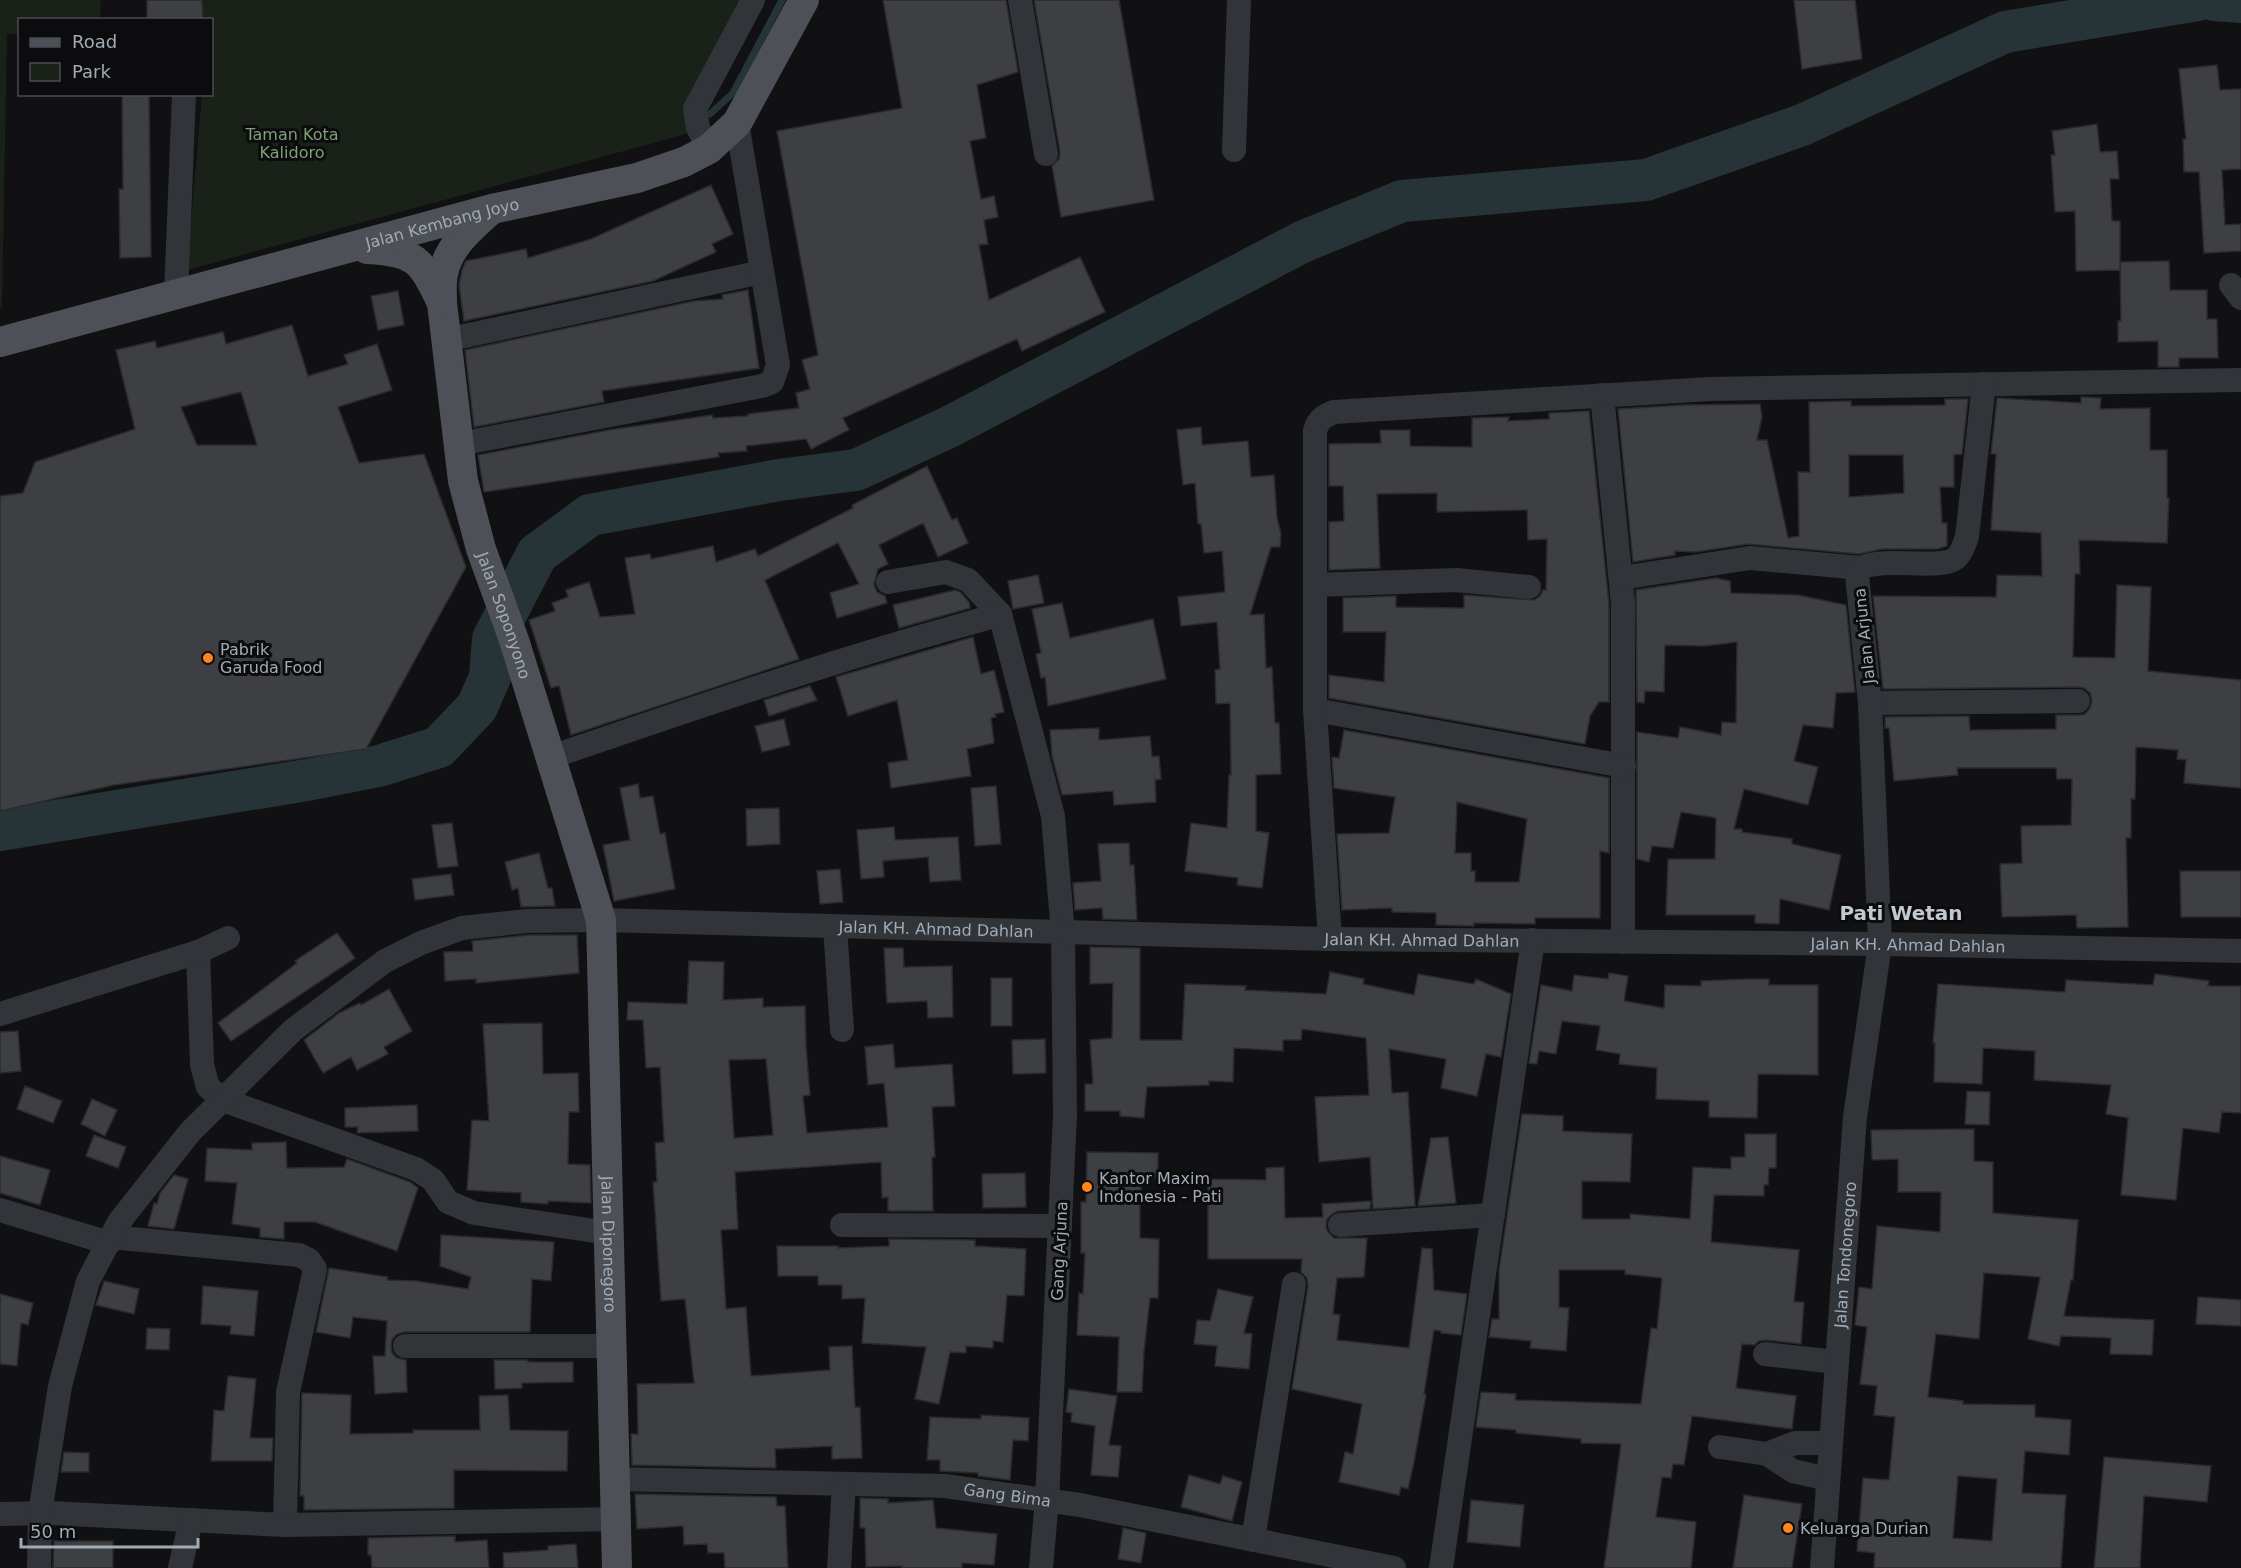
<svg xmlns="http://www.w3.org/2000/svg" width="2241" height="1568" viewBox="0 0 2241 1568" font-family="'DejaVu Sans',sans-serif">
  <rect width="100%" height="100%" fill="#111113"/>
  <path fill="#192119" d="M0 0H101L100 19 20 20 19 34H7L2 308H0Z
    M202 0H753L698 128 679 136 187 270 202 95 212 94V20L203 19Z"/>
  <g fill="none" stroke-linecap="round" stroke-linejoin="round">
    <path stroke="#263337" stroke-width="7" d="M710 114 733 93 782 0"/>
    <path stroke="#263337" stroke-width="42" d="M2214 0 2241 2
      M0 830 307 780 379 766 439 747 477 707 490 677 493 639 537 554 590 515 779 480 856 470 949 427 1302 242 1402 201 1646 180 1802 125 2005 32 2198 0"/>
  </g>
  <path fill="#3d3f43" stroke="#2b2b2f" stroke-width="1.5" fill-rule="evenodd" d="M147 0H202L203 20H147Z
    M883 0H1006L1018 72 977 85 986 138 970 141 981 199 994 196 998 217 984 220 988 244 979 245 989 300 1080 257 1105 312 1022 351 1017 339 843 418 849 430 811 449 806 439 746 446 747 451 718 453 719 457 484 492 478 455 609 430 712 415 713 418 748 416V414L799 408 796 393 810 389 802 360 818 355 777 131 902 108Z
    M1034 0H1119L1154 200 1061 217 1052 166 1059 159 1060 152Z
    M1794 0H1855L1862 59 1802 69Z
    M2217 65 2220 90 2241 89V169L2222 170 2225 225 2241 224V251L2204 253 2199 172H2184L2183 139H2186L2179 69Z
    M122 94H149L151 257 120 258 119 189H123Z
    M2097 124 2100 152 2117 151 2119 179H2110L2112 221H2120V270L2076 271 2075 211 2055 212 2051 155H2055L2052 131Z
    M711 185 733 234 712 244 716 252 653 281 464 321 459 285 462 270 466 261 526 249 528 258 591 239Z
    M2169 261 2170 290H2207V319H2217L2218 358H2179V367H2158V341L2118 342V321H2121L2120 262Z
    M748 290 759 368 602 391 604 402 474 427 465 350 694 301 723 299 722 295Z
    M398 291 404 325 378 330 371 296Z
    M292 325 308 376 348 364 344 355 377 344 392 390 338 407 359 463 424 454 466 567 366 749 114 785 0 811V496L23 493 35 462 135 429 116 350 155 341 157 348 223 332 226 344ZM241 392 257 445H197L181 407Z
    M2081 397 2101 398 2100 409 2150 408V450H2167V498H2169L2167 543 2079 540 2080 574H2075L2073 657 2115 658 2117 585 2151 587 2148 671 2241 680V788L2184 783 2186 760 2177 759 2178 750 2136 747 2135 799H2131V838H2126L2128 927 2077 928 2076 915 2002 917 2000 864 2022 863 2021 826 2071 825 2072 779H2057L2056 768H1957L1958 775 1894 781 1889 728H1885V717L1969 716 1970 730 2056 729V715H2079L2085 714 2090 708 2092 701 2090 693 2084 688 2078 687 1883 689 1873 596 1996 597 1997 575 2042 576 2041 533 1991 530 1996 454H1991L1997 398 2081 403Z
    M1945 399H1968L1962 454 1954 455V487H1940L1942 523H1947V546L1937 549H1882L1859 554 1748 544 1695 552 1675 551V555L1633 562 1618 409 1685 405 1760 404 1762 417 1757 440H1767L1788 538 1799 536 1798 472H1810L1809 402 1851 401V406L1945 405ZM1849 455H1903L1904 493 1849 497Z
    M1589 411 1609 604V702H1599L1590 716 1585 744 1329 698V675L1384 682 1386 632H1343V598L1396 596V607L1464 608V595L1534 600 1540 596 1543 590H1546L1547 539 1528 540 1527 510 1437 512V493L1377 494 1380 568 1329 570V522L1344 521 1343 486H1329V444L1381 443 1380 430H1410V446L1472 447V418L1509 417 1508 421 1549 419V413Z
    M1201 427 1202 445 1248 441 1251 477 1274 475 1277 518 1281 534 1280 547H1271L1250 615 1264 614 1266 668 1272 667 1275 723H1279L1281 774 1256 775V831L1269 833 1262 888 1237 885 1238 878 1185 871 1191 823 1227 828 1229 775H1231L1230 703 1216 704 1215 670 1220 669 1217 622 1181 626 1178 597 1225 592 1222 551 1204 553 1201 524H1198L1195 483 1183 485 1177 430Z
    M927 466 952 520 957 518 968 543 938 557 923 523 879 545 888 564 878 569 874 584 877 592 885 596 887 603 837 618 830 593 859 584 838 543 765 580 799 659 571 735 559 686 551 688 529 620 555 611 552 603 568 597 566 590 589 582 600 617 635 614 625 558 650 554 651 559 713 546 716 562 755 549 758 556 853 508 852 505Z
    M1038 575 1044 603 1013 609 1008 581Z
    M1716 578 1730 581 1731 593 1798 595 1846 605 1855 692 1836 693 1833 728 1803 725 1794 761 1818 767 1808 805 1744 789 1734 829H1742V832L1792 839V844L1841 855 1829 910 1780 899 1779 924 1755 923V915H1666L1668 859H1715L1716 818 1681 812 1673 848 1652 846 1649 862 1637 859V732L1678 738 1680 727 1721 735 1722 722 1736 723 1737 642 1704 646 1665 645 1664 692 1645 691 1644 703 1637 702 1636 590Z
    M955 590 960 592 969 602 970 608 899 628 893 605Z
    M1062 603 1070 638 1153 619 1166 679 1048 706 1045 677 1041 678 1036 654 1041 653 1032 609Z
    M973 637 981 674 994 670 1000 693 1004 712 995 714 996 717 991 718 994 743 967 749 971 776 891 788 888 763 908 760 897 700 848 716 836 677Z
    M810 686 817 700 769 716 764 700Z
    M784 719 790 745 762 752 755 726Z
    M1099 728V740L1150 736 1152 757 1159 756 1161 779 1155 780 1156 802 1114 805 1113 791 1062 795 1052 756 1050 730Z
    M1344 730 1609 778V853L1600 851V918H1535V924L1474 923V926L1436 925V913L1392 912V908L1342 910 1337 834 1389 833 1395 797 1334 788 1332 757 1339 758ZM1457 802 1527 819 1519 882H1475V871H1471V853H1455Z
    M638 784 640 798 653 796 660 834 665 833 675 889 614 901 603 845 630 840 620 788Z
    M996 786 1001 844 975 846 971 788Z
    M779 808 780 844 747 846 746 809Z
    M452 823 458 866 438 868 432 825Z
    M894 827 895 840 958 837 961 880 930 882 928 857 883 861 884 877 861 879 857 830Z
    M1129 843 1130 865H1134L1137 920 1103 919 1102 908 1075 910 1073 883 1101 881 1098 844Z
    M539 853 548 888H552L555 906 521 907 518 888 512 890 505 862Z
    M840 869 843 902 820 904 817 871Z
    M2180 871H2241V917H2181Z
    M451 874 454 895 415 900 412 879Z
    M337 933 355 958 231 1041 218 1023 297 963 295 961Z
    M528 935H577L579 973 476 983V979L445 981 444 952 473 951 472 941Z
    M1090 947 1140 948V1040H1182L1185 984 1246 986 1245 990 1326 994 1330 972 1364 979 1363 984 1414 995 1418 974 1474 984 1476 979 1511 994 1501 1057 1486 1054 1477 1096 1441 1088 1446 1059 1389 1049 1392 1093 1408 1092 1415 1206 1373 1209 1370 1157 1319 1162 1315 1097 1369 1095 1366 1038 1302 1029 1301 1040H1283V1051L1234 1048 1233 1082 1209 1081V1085L1147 1087 1144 1118 1120 1116V1111H1085V1084H1093L1090 1040 1112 1038 1113 983 1090 984Z
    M884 948H903L904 967 952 966 953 1017 928 1018 927 1001 887 1003Z
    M689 961 724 962 723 1000 763 998V1007L805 1006 806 1046 810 1095 803 1096 807 1133 888 1127 884 1083 868 1085 865 1047 893 1044 895 1068 952 1064 955 1106 932 1107 935 1157H932L933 1211H888V1197L882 1198 881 1162 735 1172 738 1229 721 1230 726 1309 746 1307 751 1376 830 1370 829 1347 852 1346 855 1407H860L862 1458 832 1459V1446L775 1449 776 1468 632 1465 631 1434H638L637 1384 694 1383 685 1299 661 1301 653 1182H657L655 1143 664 1142 660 1067 646 1068 643 1020H627L628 1002 687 1004ZM766 1059 773 1135 734 1138 729 1060Z
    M1609 973 1628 976 1624 1001 1664 1008 1665 985 1701 986V981L1751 979H1769V985H1818V1075L1758 1074 1757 1118 1709 1117V1101L1656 1099 1657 1068 1619 1064 1620 1054 1596 1050 1600 1026 1562 1021 1556 1054 1539 1051 1537 1064 1529 1063 1541 985 1572 991 1574 975 1608 979Z
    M2155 974 2209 981 2208 986H2241V1113L2222 1112 2219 1133 2183 1128 2176 1200 2121 1195 2128 1118 2106 1114 2111 1085 2034 1080 2035 1051 1983 1048 1982 1084 1934 1082 1935 1043H1933L1938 984 2065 992 2066 980 2153 985Z
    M991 978H1012V1026H991Z
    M389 989 412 1031 384 1047 388 1054 357 1070 351 1057 323 1073 304 1040 339 1013 360 1003 361 1005Z
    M542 1023 543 1074 578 1073 579 1112H569L568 1164 590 1165 591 1203 548 1201V1204L521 1202V1193L467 1190 472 1120 489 1121 483 1024Z
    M18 1031 21 1071 0 1073V1032Z
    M1045 1039 1046 1073 1013 1074 1012 1040Z
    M25 1086 62 1101 53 1123 17 1109Z
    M1967 1091 1990 1092 1989 1125 1965 1124Z
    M92 1099 117 1110 105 1136 81 1124Z
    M417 1105 418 1131 357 1133 358 1127H345V1108Z
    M1522 1114 1563 1116V1131L1632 1134 1630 1182 1582 1181V1219H1630V1214L1690 1219 1693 1167 1731 1169V1157H1745V1134H1776V1168H1769L1768 1185H1764V1196L1714 1195 1711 1242 1799 1250 1794 1302H1804L1801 1344 1766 1340 1759 1341 1754 1345 1742 1344 1736 1388 1796 1396 1792 1429 1692 1416 1684 1465 1673 1464 1671 1478 1662 1477 1656 1517 1696 1522 1691 1568H1604L1621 1444 1581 1443V1439L1516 1433V1430L1476 1427 1481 1392 1516 1394 1515 1400 1641 1404 1651 1328 1657 1329 1662 1278 1625 1274V1270H1559V1307L1569 1308 1566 1351 1530 1348 1531 1341 1489 1337 1492 1319H1499V1270Z
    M1974 1129V1161L1993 1162V1213L2078 1220 2073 1280H2071L2064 1316 2154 1320 2152 1355 2110 1354 2111 1338 2061 1336 2059 1346 2028 1339 2040 1277 1984 1273 1979 1339 1936 1334 1928 1397 1963 1401V1404L2035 1405V1417L2071 1420 2069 1455 2025 1451 2022 1493 2066 1495 2061 1568H1874L1875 1553 1857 1551 1863 1478 1889 1480 1895 1417 1874 1415 1877 1386 1860 1384 1867 1327 1855 1325 1859 1287 1872 1289 1877 1226 1940 1232 1941 1192H1898V1159L1872 1160 1871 1130ZM1958 1476 1997 1479 1992 1541 1953 1538Z
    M94 1135 126 1147 118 1168 86 1156Z
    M1448 1137 1456 1203 1418 1206 1431 1138Z
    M286 1142 287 1168 344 1167 347 1159 410 1182 418 1188 397 1251 315 1222H284V1239L260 1237V1228L232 1224 237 1183 205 1181 207 1148 252 1150V1143Z
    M1087 1152 1158 1153V1178H1142L1140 1199V1238L1159 1239 1158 1298H1150L1144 1351 1142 1392H1117L1119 1337 1077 1335 1079 1293 1083 1294 1085 1253H1081V1202H1086Z
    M0 1156 50 1170 40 1205 0 1193Z
    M1284 1167 1285 1218 1323 1217 1322 1204 1371 1201 1370 1209 1338 1211 1332 1214 1327 1219 1326 1227 1328 1232 1334 1238H1367L1364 1277 1337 1278 1333 1314 1340 1315 1337 1340 1409 1348 1422 1248 1432 1249 1434 1290 1467 1294 1461 1335 1441 1333V1331L1434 1330 1424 1394 1426 1395 1414 1462 1408 1489 1401 1487 1399 1495 1339 1482 1345 1452 1353 1454 1362 1404 1292 1389 1308 1286 1307 1278 1301 1272 1302 1259H1208V1179L1266 1180V1168Z
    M1025 1173 1026 1207 983 1208 982 1174Z
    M174 1175 188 1179 174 1229 148 1226 154 1203 157 1204 160 1193Z
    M441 1235 554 1242 551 1281 532 1279 530 1332H405L397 1334 392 1339 391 1347 392 1353 397 1358 406 1360 407 1392 375 1394 373 1356H385L387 1321 353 1317 350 1338 316 1332 329 1268 388 1277 387 1280 416 1281 468 1289 471 1277 440 1266Z
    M889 1239 975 1240V1246L1026 1249 1024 1296 1007 1295 1003 1342 993 1341V1348L966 1346V1353L950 1352 939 1404 915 1399 926 1347 862 1343 865 1298 842 1299V1285H818V1276H778L777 1246H838V1248L889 1246Z
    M104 1281 139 1289 134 1314 96 1305Z
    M203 1286 258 1291 254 1336 230 1334 231 1326 201 1324Z
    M1218 1289 1253 1297 1244 1333 1252 1334 1249 1369 1215 1366 1217 1346 1194 1344 1197 1320 1210 1321Z
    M0 1294 33 1303 28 1325 21 1323 17 1366 0 1364Z
    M2198 1297 2241 1300V1326L2196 1324Z
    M147 1328 170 1329 169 1350 146 1349Z
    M494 1360H528V1362H573V1382L522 1383V1388L495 1389Z
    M228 1376 256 1379 250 1438H273L272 1461H211L214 1410 224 1411Z
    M1069 1389 1117 1396 1109 1445 1121 1446 1118 1477 1091 1475 1095 1426 1071 1422 1072 1413 1066 1412Z
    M302 1393 351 1395 350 1434 413 1433V1430H480L479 1396 508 1395 510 1430 568 1431 567 1471 454 1470V1508L304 1510V1496H300Z
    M981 1415 1029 1418 1028 1441 1013 1440 1010 1480 978 1476V1473L940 1471V1460H927L930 1417 981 1419Z
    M64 1452 89 1453V1472H61Z
    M2104 1457 2211 1466 2207 1502 2144 1496 2140 1568H2094Z
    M1189 1475 1220 1484 1223 1476 1242 1482 1232 1521 1181 1507Z
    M635 1494 776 1497 777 1506H785L788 1568H725L724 1553H708L707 1544 684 1545 683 1526 637 1529Z
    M1744 1495 1802 1504 1792 1568H1733Z
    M860 1498 888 1499V1503L933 1500 936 1528 997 1534 994 1565 962 1563V1568H902V1566L866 1567 865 1528H860Z
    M1471 1500 1524 1505 1520 1547 1467 1542Z
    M1123 1528 1146 1533 1141 1563 1118 1559Z
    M455 1536V1542L487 1540 489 1568H372L371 1555H368V1538Z
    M54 1541H113V1568H53Z
    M576 1544 578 1568H504L503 1553 548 1550V1546Z"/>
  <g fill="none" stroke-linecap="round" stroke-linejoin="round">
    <g stroke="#313438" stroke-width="24">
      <path d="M1020 0 1046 154"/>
      <path d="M709 149 698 128 695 109 753 0"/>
      <path d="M1234 150 1239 0"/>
      <path d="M2231 285 2241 298"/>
      <path d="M176 295 184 94"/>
      <path d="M446 340 762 272"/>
      <path d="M1602 395 1623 603V942"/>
      <path d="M459 444 762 386 772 382 778 365 737 123"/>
      <path d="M1621 578 1750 558 1861 568"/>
      <path d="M888 582 946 572 968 580 1000 614"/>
      <path d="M1315 585 1456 580 1529 587"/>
      <path d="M1870 703 2078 701"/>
      <path d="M1315 710 1624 766"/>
      <path d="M551 757C668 717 785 677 903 642 936 632 968 624 1000 614L1053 816 1063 933 1065 1115 1047 1500 1041 1568"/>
      <path d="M835 927 842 1030"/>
      <path d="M1330 939 1315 710V431C1318 419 1324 416 1334 412L1710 389 2241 380"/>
      <path d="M198 952 202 1065 208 1087 223 1100 416 1169 433 1180 448 1202 474 1213 609 1233"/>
      <path d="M0 1014 198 952 228 938"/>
      <path d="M0 1210 109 1243"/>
      <path d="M842 1225 1060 1226"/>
      <path d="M1340 1225 1493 1215"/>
      <path d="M111 1237 299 1255 309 1260 315 1269 288 1392 285 1525"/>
      <path d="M405 1346H610"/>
      <path d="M1765 1354 1836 1362"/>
      <path d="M1720 1447 1767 1454 1795 1443H1831"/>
      <path d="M1767 1454 1793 1471 1828 1479"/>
      <path id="s1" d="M615 1479 945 1486 1080 1505 1394 1568"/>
      <path d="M0 1514 51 1513 285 1525 617 1519"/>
      <path d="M1253 1540 1294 1284"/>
      <path id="s2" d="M39 1568 40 1513 60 1386 88 1281 119 1222 190 1132 293 1030 385 961 421 943 462 928 527 921 601 920 1330 939 1880 944 2241 951"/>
      <path d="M180 1568 191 1520"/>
      <path d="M839 1568 844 1484"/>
      <path d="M1441 1568 1533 940"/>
      <path id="s3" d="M1822 1568 1855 1117 1880 944 1870 703 1857 575 1861 568C1886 556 1940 571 1956 558 1962 553 1964 544 1967 537L1984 384"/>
    </g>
    <g stroke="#4d5157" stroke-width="30">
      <path id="s4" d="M492 209C472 227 448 246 443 274 441 283 442 294 442 303L463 481 481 549 514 640 601 920 617 1568"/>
      <path d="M367 249C416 252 421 259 442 303"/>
      <path id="s5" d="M0 342 492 209 637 178 684 162 709 149 737 123 804 0"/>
    </g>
  </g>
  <g fill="#ff851c" stroke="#0c0c0e" stroke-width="2">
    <circle cx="208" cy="658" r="6"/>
    <circle cx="1087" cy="1187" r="6"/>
    <circle cx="1788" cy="1528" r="6"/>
  </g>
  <g text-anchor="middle" stroke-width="6" stroke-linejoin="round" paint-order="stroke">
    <g font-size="16" fill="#7ca275" stroke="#0c0c0e">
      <text x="292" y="140">Taman Kota<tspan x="292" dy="18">Kalidoro</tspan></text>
    </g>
    <g font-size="16" fill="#a1abb5" stroke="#0c0c0e">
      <text dy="6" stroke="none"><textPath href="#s5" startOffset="458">Jalan Kembang Joyo</textPath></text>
      <text dy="6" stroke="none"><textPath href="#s4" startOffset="432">Jalan Soponyono</textPath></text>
      <text transform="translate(1864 636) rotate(-96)" y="6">Jalan Arjuna</text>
      <text dy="6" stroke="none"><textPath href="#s2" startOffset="1292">Jalan KH. Ahmad Dahlan</textPath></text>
      <text dy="6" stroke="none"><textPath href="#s2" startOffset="1778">Jalan KH. Ahmad Dahlan</textPath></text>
      <text dy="6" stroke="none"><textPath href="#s2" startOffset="2264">Jalan KH. Ahmad Dahlan</textPath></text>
      <text dy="6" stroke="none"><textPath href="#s4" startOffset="1076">Jalan Diponegoro</textPath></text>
      <text transform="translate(1059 1251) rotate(-87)" y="6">Gang Arjuna</text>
      <text dy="6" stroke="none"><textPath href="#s3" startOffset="314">Jalan Tondonegoro</textPath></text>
      <text dy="6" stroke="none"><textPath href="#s1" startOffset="393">Gang Bima</textPath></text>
    </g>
    <g font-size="16" fill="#a1abb5" stroke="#0c0c0e" text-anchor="start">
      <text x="220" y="655">Pabrik<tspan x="220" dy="18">Garuda Food</tspan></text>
      <text x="1099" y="1184">Kantor Maxim<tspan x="1099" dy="18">Indonesia - Pati</tspan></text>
      <text x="1800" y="1534">Keluarga Durian</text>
    </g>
    <g font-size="20" font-weight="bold" fill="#c2c9d0" stroke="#0c0c0e">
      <text x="1901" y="920">Pati Wetan</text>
    </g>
  </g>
  <rect x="18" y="18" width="195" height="78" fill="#0c0c0e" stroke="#484c51" stroke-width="1.5"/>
  <rect x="30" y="38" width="30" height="9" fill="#4d5157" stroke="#484c51" stroke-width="1.5"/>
  <text x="72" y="48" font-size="18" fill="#a1abb5">Road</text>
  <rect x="30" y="63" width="30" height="18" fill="#192119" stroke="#484c51" stroke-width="1.5"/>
  <text x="72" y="78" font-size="18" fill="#a1abb5">Park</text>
  <path d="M21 1538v9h177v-9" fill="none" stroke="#a1abb5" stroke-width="3"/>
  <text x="30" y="1538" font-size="18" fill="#a1abb5" stroke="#0c0c0e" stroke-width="4.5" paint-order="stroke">50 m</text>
</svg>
